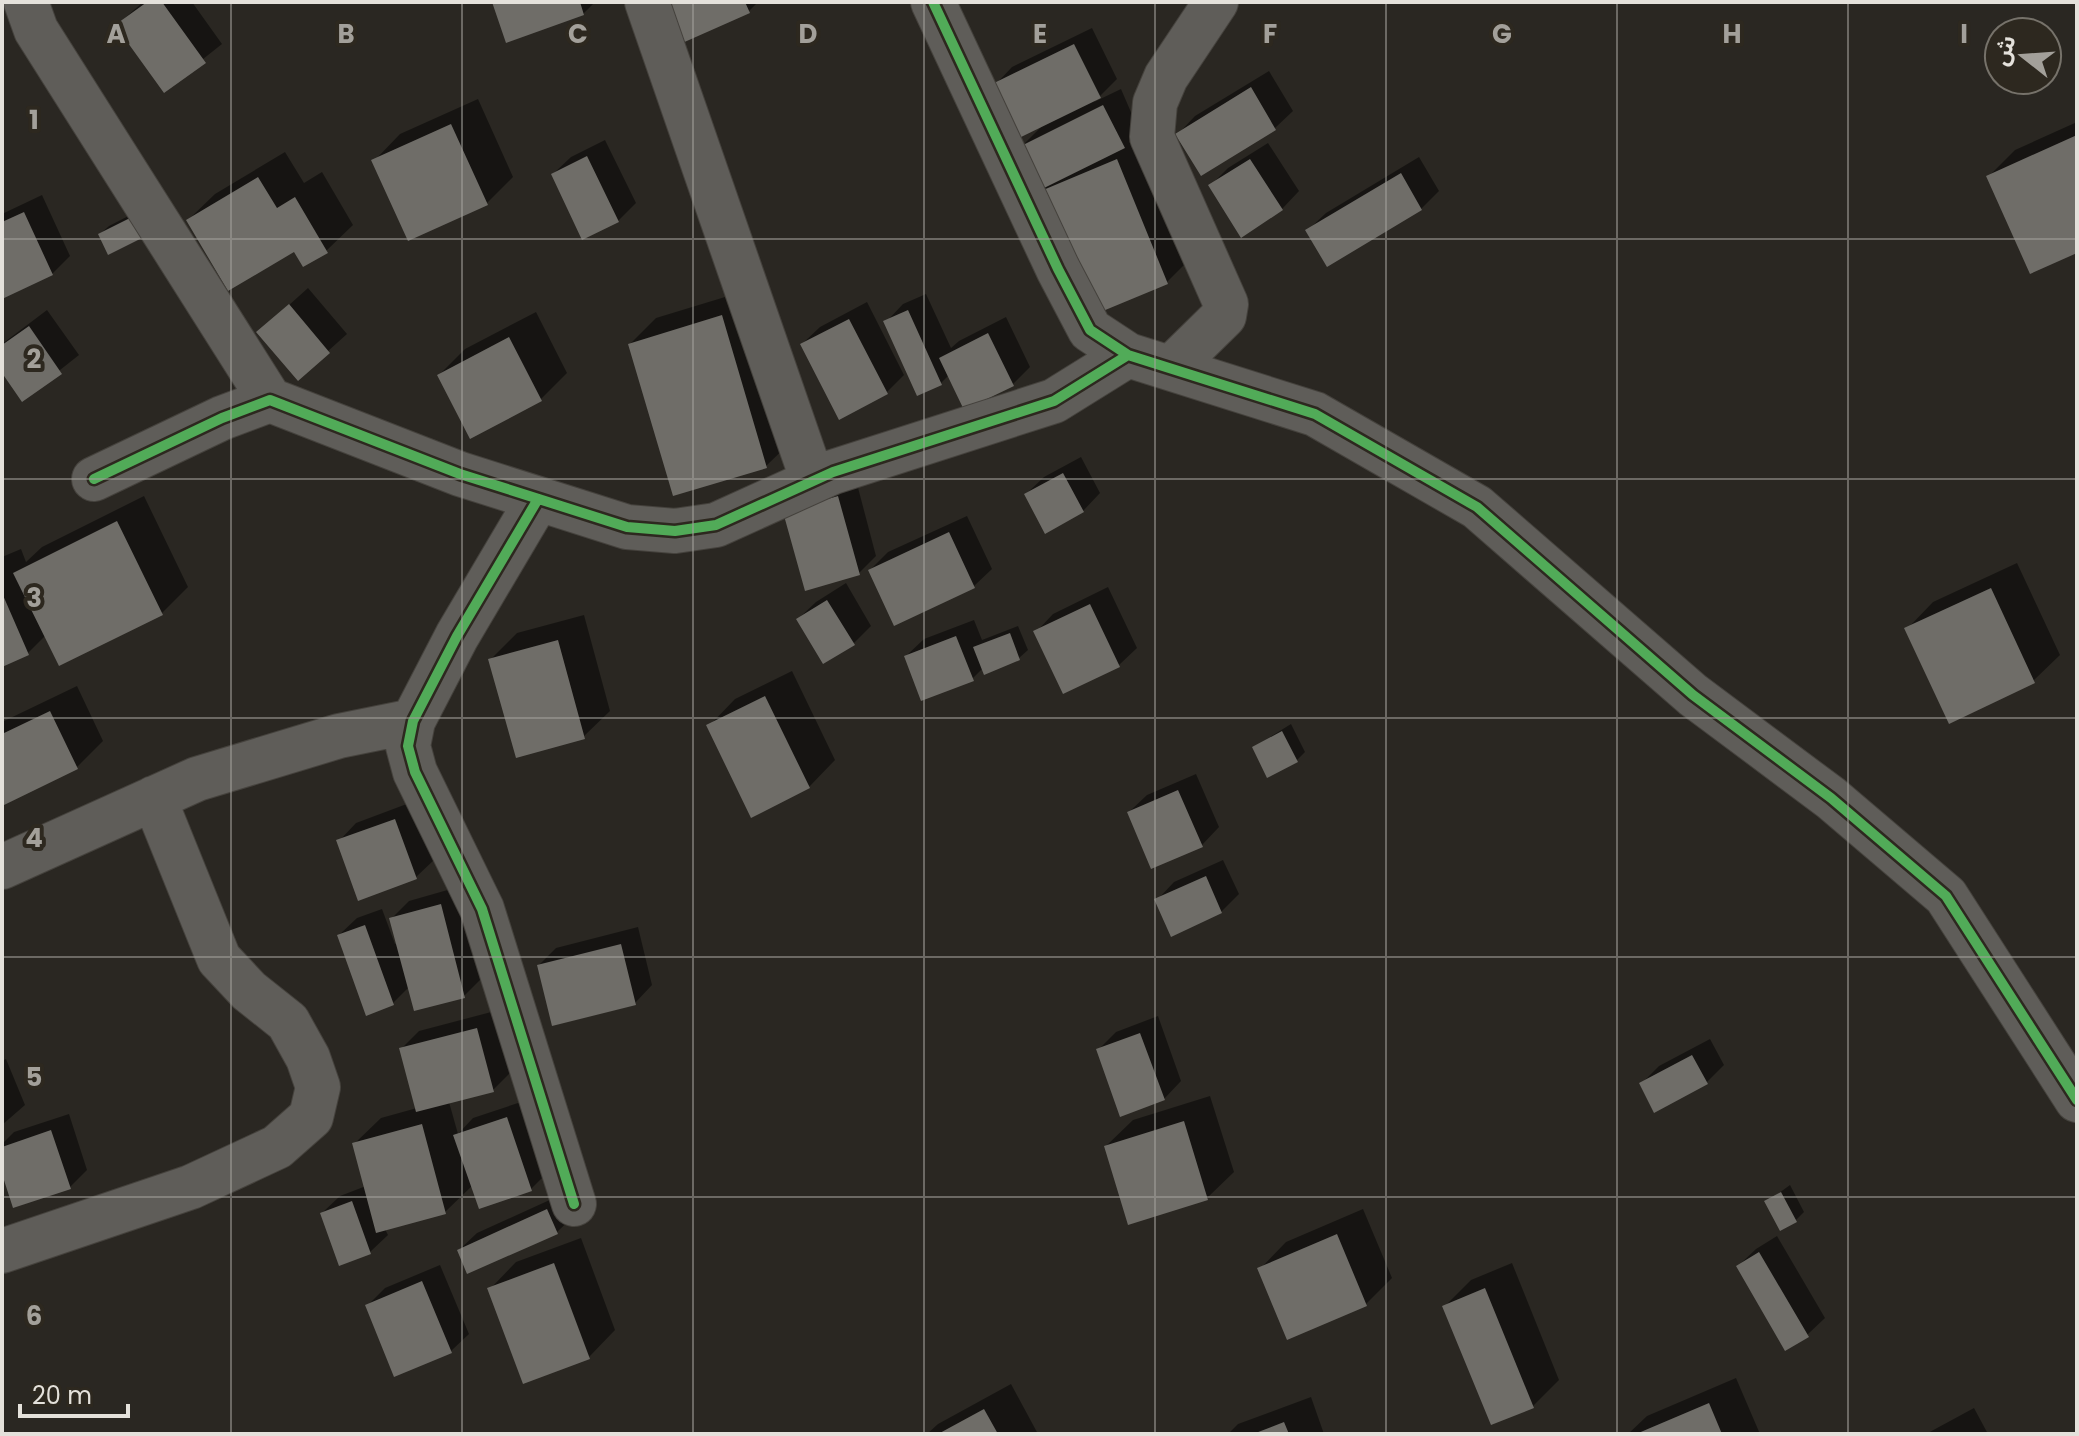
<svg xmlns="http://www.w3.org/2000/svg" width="2079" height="1436" viewBox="0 0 2079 1436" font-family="Poppins,'Noto Sans Arabic',sans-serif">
  <rect width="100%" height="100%" fill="#2a2722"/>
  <path fill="#0007" d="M143 2H192L222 44 164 90 117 25Z
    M494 2H595L583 14Z
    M664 2H758L749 11Z
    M1092 28 1117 79 1094 102 1121 89 1193 256 1166 283 1088 315 1021 147 1044 124 995 85 1012 67Z
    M1269 71 1293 111 1275 128 1201 173 1178 134 1195 116Z
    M478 99 513 177 487 203 374 161 400 134Z
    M2077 122V251L1988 177 2015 150Z
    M605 140 636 203 618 221 553 174 571 157Z
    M1268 143 1299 191 1282 209 1210 186 1228 168Z
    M285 152 304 183 322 172 353 225 326 251 295 249 188 220 215 194Z
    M1419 157 1439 191 1421 209 1308 230 1326 213Z
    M42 195 70 256 52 274 2 296V214Z
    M142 209 151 227 100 234 109 226Z
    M308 288 347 334 298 378 259 332Z
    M748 290 793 440 766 466 674 493 630 344 656 318Z
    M926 294 951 348 959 341 1006 317 1030 367 1013 384 949 375 941 383 886 322 903 304Z
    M867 302 904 375 886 393 802 344 820 327Z
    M47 310 79 355 22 400 2 370V344Z
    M536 312 567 373 541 399 439 375 465 349Z
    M1081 457 1100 493 1083 511 1026 494 1044 477Z
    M856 480 876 556 859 573 786 512Z
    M144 496 188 587 162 613 46 635 27 654 2 665V557L21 549 26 562 42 547Z
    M967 516 992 569 974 586 870 570 888 552Z
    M2017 563 2060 655 2033 681 1907 629 1933 602Z
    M846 583 871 626 854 643 798 619 816 602Z
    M1108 587 1137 648 1119 665 1036 632 1053 614Z
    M584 615 610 711 583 737 490 660 517 633Z
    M974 620 982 640 1018 626 1028 650 1019 658 983 668 972 679 906 656 924 639Z
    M792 671 835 760 809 787 709 726 735 699Z
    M77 686 103 741 77 767 2 804V722Z
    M1291 724 1305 752 1296 761 1254 747Z
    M1196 774 1219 827 1202 845 1129 812 1147 795Z
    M412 802 434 860 416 877 339 841 356 823Z
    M1223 860 1239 894 1221 912 1157 900 1174 882Z
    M458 887 482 978 464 996 409 987 392 1004 339 935 357 918 382 909 395 944 398 943 392 918 409 901Z
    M638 927 652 985 635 1003 539 965 556 948Z
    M495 1011 511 1072 493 1090 449 1102 458 1134 473 1118 524 1101 549 1171 531 1189 473 1185 445 1212 385 1229 388 1235 370 1252 322 1213 340 1196 366 1186 354 1144 381 1118 417 1108 402 1048 419 1031Z
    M1158 1016 1181 1081 1164 1099 1098 1050 1116 1032Z
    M1710 1039 1724 1065 1707 1082 1641 1084 1659 1066Z
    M6 1059 25 1105 2 1125V1061Z
    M1210 1096 1234 1172 1207 1198 1106 1146 1133 1120Z
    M69 1114 87 1170 69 1188 2 1168V1144L14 1132Z
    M1790 1185 1804 1212 1796 1220 1767 1202Z
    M565 1193 575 1215 557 1232 459 1250 477 1233Z
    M1363 1209 1392 1278 1366 1304 1260 1269 1286 1242Z
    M1777 1236 1825 1318 1807 1335 1738 1266 1756 1249Z
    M581 1238 615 1330 589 1357 490 1289 516 1262Z
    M1512 1263 1559 1380 1533 1406 1445 1306 1471 1280Z
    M440 1265 469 1334 451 1351 367 1306 385 1288Z
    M1736 1378 1760 1434H1628L1647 1416Z
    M1011 1384 1038 1434H927L938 1424Z
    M1311 1397 1324 1434H1228L1238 1424Z
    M1974 1408 1988 1434H1926Z"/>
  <path fill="#6f6d68" d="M147 2H162L206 63 164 93 115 25Z
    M492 2H580L584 15 506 43Z
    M662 2H745L750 13 680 44Z
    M1074 44 1101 98 1019 138 992 84Z
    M1251 87 1276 130 1201 176 1175 134Z
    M1103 105 1125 148 1040 190 1019 147Z
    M451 124 488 205 408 241 371 160Z
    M2077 135V253L2030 274 1986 176Z
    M587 156 619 222 582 240 551 174Z
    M1117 159 1168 284 1086 318 1036 193Z
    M1250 159 1283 210 1241 238 1208 185Z
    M1401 173 1422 210 1327 267 1305 230Z
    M258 177 277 208 295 197 328 253 303 267 294 252 228 291 186 220Z
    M24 212 53 275 2 299V222Z
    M134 216 144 237 108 255 98 234Z
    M289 304 330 353 298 381 256 332Z
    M908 310 942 385 917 396 883 321Z
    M722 315 767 468 673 496 628 344Z
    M849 319 888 394 839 420 800 344Z
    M29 326 62 374 22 402 2 373V345Z
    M988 333 1014 386 964 410 939 358Z
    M509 337 542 401 470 439 437 375Z
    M1063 473 1084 512 1045 534 1024 494Z
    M838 496 860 575 805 591 783 512Z
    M117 521 163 615 59 666 13 573Z
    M949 532 975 588 894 626 868 570Z
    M1991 588 2035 683 1949 724 1904 628Z
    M2 593 29 655 2 667Z
    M827 600 855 645 823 664 796 619Z
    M1090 604 1120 667 1063 694 1033 631Z
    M1010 633 1020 660 984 675 973 647Z
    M956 636 974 681 921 701 904 656Z
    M558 640 585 739 516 758 488 659Z
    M765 696 810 788 751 818 706 725Z
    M50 711 78 769 2 806V734Z
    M1282 731 1298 762 1267 778 1252 747Z
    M1178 790 1203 847 1151 869 1127 812Z
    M395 819 417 879 358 901 336 840Z
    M1206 876 1222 913 1171 937 1154 899Z
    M441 904 465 998 414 1011 389 918Z
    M365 925 394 1005 366 1016 337 935Z
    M621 944 636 1005 552 1026 537 965Z
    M477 1028 494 1092 416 1112 399 1048Z
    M1140 1033 1165 1100 1120 1117 1096 1049Z
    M1692 1055 1708 1084 1654 1113 1639 1083Z
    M507 1117 532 1191 479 1209 453 1135Z
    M1184 1121 1208 1200 1128 1225 1104 1146Z
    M422 1124 446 1214 376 1233 352 1143Z
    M51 1130 71 1189 13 1208 2 1174V1147Z
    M1781 1192 1797 1222 1780 1231 1764 1201Z
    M352 1201 371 1254 339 1266 320 1213Z
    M547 1209 558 1234 467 1274 457 1250Z
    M1337 1234 1367 1306 1287 1340 1257 1268Z
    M1759 1252 1809 1337 1785 1351 1736 1266Z
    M554 1263 590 1359 523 1384 487 1288Z
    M422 1281 452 1353 394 1377 365 1305Z
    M1485 1288 1534 1408 1491 1425 1442 1306Z
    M1709 1403 1722 1434H1636Z
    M984 1409 998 1434H938Z
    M1284 1422 1289 1434H1253Z"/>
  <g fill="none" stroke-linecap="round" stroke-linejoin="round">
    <g stroke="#45423d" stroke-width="46">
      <path id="minor" d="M26 2 36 30 270 400
        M647 2 813 481
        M933 2 1058 269 1090 330 1128 355 1315 414 1477 507 1693 695 1831 798 1946 896 2077 1100
        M1171 368 1224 316 1226 304 1152 137 1155 103 1166 77 1216 2
        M94 479 222 418 270 400 460 474 627 527 675 531 716 525 833 472 1054 401 1128 355
        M538 499 457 636 413 721 408 746 415 772 482 909 574 1204
        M2 867 197 779 339 736 413 721
        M2 1251 191 1187 277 1147 311 1117 318 1087 308 1058 288 1022 249 991 219 959 154 798"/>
    </g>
    <use href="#minor" stroke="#5f5d59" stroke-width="44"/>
    <g stroke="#2d281f" stroke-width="15">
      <path id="cycleway" d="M933 2 1058 269 1090 330 1128 355 1315 414 1477 507 1693 695 1831 798 1946 896 2077 1100
        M94 479 222 418 270 400 460 474 627 527 675 531 716 525 833 472 1054 401 1128 355
        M538 499 457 636 413 721 408 746 415 772 482 909 574 1204"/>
    </g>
    <use href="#cycleway" stroke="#51ab58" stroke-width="10"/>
  </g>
  <path fill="none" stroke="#a3a09a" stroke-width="2" stroke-opacity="0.55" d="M231 2V1434M462 2V1434M693 2V1434M924 2V1434M1155 2V1434M1386 2V1434M1617 2V1434M1848 2V1434M2 239H2077M2 479H2077M2 718H2077M2 957H2077M2 1197H2077"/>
  <g font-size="26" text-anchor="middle" font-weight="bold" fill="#a3a09a" stroke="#2d281f" stroke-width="8" stroke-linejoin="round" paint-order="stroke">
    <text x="116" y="43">A</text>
    <text x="346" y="43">B</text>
    <text x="578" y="43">C</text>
    <text x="808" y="43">D</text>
    <text x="1040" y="43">E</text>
    <text x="1270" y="43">F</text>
    <text x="1502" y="43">G</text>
    <text x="1732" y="43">H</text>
    <text x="1964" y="43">I</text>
    <text x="34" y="129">1</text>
    <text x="34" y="368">2</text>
    <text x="34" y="607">3</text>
    <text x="34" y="847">4</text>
    <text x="34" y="1086">5</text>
    <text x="34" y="1325">6</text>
  </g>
  <rect width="2079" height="1436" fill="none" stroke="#e4e1db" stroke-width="8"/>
  <g transform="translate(2023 56) rotate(287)"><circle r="38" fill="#2d281f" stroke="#76726a" stroke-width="2"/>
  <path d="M0-6L14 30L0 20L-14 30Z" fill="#a3a09a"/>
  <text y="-12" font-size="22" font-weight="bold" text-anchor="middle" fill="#e4e1db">ش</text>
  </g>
  <path d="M20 1404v12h108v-12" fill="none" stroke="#e4e1db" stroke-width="4"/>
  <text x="32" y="1404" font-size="24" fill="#e4e1db" stroke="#2d281f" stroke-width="6" paint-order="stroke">20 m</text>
</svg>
